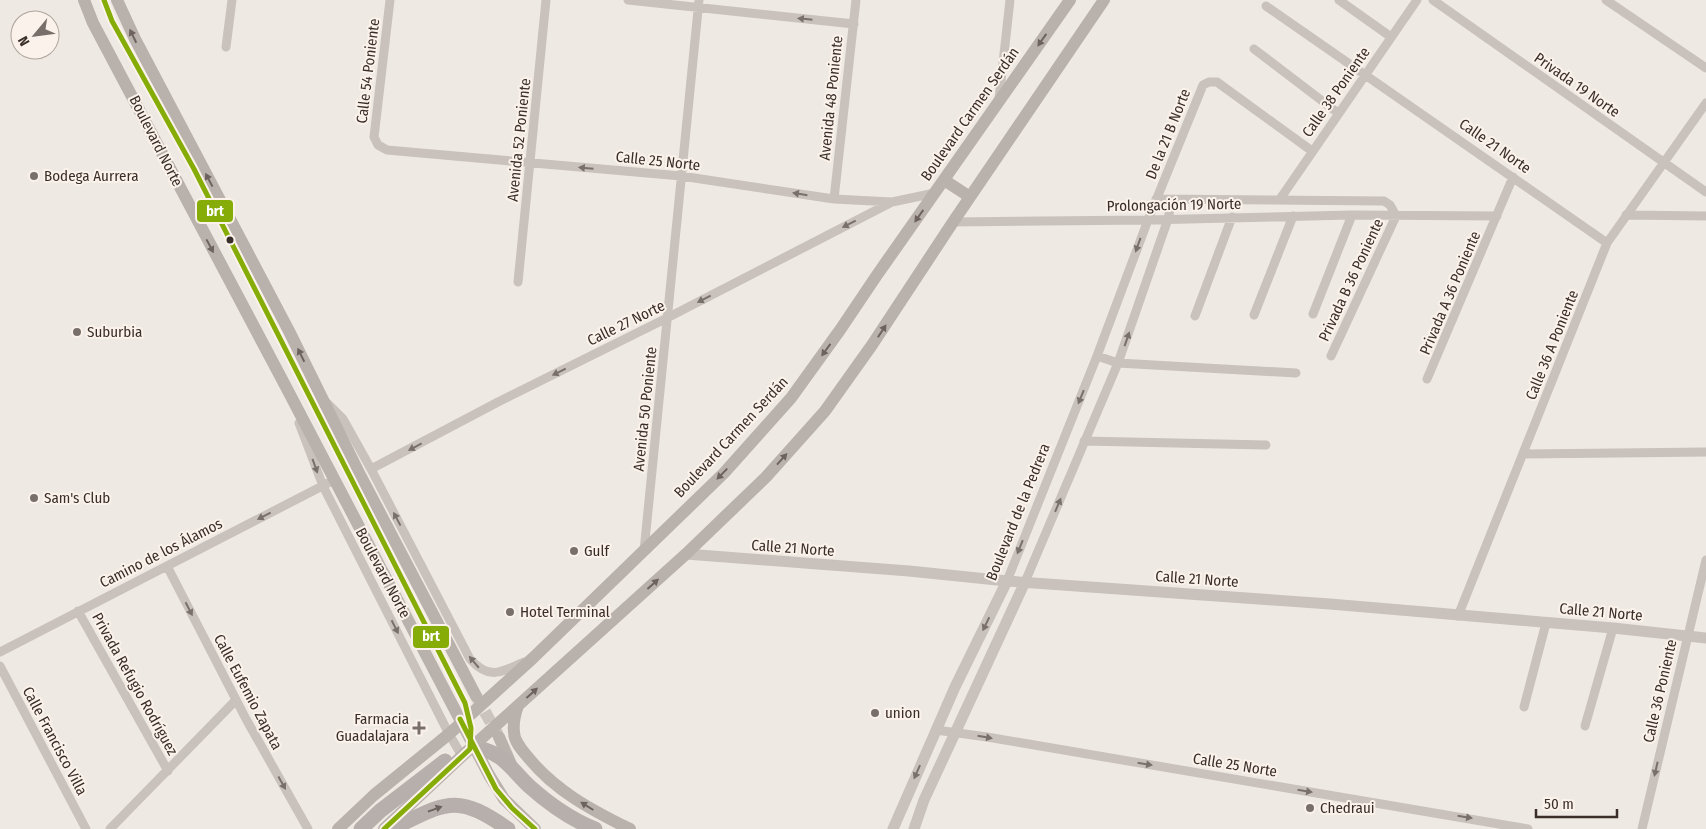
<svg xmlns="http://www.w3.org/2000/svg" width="1706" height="829" viewBox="0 0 1706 829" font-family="'Fira Sans Condensed',sans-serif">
  <rect width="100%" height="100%" fill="#efe9e3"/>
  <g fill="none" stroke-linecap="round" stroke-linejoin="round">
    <path stroke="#cbc4be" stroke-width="12" stroke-dasharray="12 6" stroke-linecap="butt" d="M476 696 498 735"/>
    <path stroke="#c8c1bc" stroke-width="9" d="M390 0 374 137 378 145 387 150 681 176 834 199 892 202 935 193
      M628 0 854 24
      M1339 0 1391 37
      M1433 0 1706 192
      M1606 0 1706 68
      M1266 6 1607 243
      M226 47 232 0
      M1254 49 1338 113
      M999 99 1010 0
      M834 199 856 0
      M1156 199 1384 201 1390 205 1396 216
      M1280 199 1417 0
      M1626 215 1706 216
      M953 222 1148 220 1352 215 1497 216
      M518 282 546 0
      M1313 314 1352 215
      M1254 315 1293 216
      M1195 316 1232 217
      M1097 356 1118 363 1296 373
      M1331 356 1396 216
      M1427 379 1513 177
      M327 403 343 419 371 469 470 659C489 680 500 673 524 662
      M299 423 323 486 449 734 462 756
      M1084 441 1266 445
      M1523 454 1706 452
      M371 469 498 402 667 318 892 202
      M644 551 699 0
      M167 566 246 719 308 829
      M1007 581 1097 356 1148 220 1203 85 1209 82H1217L1312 151
      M1025 582 1118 363 1168 219 1172 200
      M78 611 168 771
      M1458 616 1607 243 1706 103
      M0 652 334 480
      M0 666 86 829
      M1524 707 1546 623
      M1585 726 1613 628
      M936 730 987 737 1528 829
      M110 829 236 700
      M1642 829 1706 560"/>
    <path stroke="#c8c1bc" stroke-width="11" d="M686 554 909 571 1007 581 1330 604 1613 628 1706 638
      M893 829 955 687 1007 581
      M914 829 924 800 1025 582"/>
    <path stroke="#b9b1ac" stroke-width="12" d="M84 0 93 23 286 387 489 775 504 799 535 829
      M117 0 135 39 289 331 358 471 476 696
      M944 180 970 197
      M518 706C515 714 513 723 514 732 514 741 521 749 527 756 554 790 591 810 630 829
      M499 737 513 769
      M338 829 374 795 449 734 533 658 724 473 791 398 840 330 877 275 1070 0
      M384 829 462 756 686 554 766 477 825 411 872 345 953 222 1104 0"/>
    <path stroke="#b7afab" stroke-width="15" d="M485 750C505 756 515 773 529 786 549 804 570 819 595 829
      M361 829 380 811 445 761
      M391 829C445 804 454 791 508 829"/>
    <g stroke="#fbf3eb" stroke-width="9">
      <path id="bus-1" d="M104 0 112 21 194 169 465 703 471 728 470 749 384 829
        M460 719 496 789 512 808 535 829"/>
    </g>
    <use href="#bus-1" stroke="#86ac08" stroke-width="5"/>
  </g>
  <defs><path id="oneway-solid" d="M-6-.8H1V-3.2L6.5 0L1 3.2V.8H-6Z" transform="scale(1.25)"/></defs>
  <g fill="#7a706b">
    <use href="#oneway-solid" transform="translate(805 19) rotate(-174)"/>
    <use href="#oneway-solid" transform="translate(586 168) rotate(-175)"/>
    <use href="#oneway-solid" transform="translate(800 194) rotate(-171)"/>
    <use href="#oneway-solid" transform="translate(849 224) rotate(153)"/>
    <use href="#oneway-solid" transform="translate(1138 245) rotate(110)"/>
    <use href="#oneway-solid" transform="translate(704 299) rotate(153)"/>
    <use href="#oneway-solid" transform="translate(1127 339) rotate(-71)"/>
    <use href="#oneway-solid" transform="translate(559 372) rotate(154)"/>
    <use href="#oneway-solid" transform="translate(1081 397) rotate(112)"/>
    <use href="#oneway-solid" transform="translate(415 447) rotate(152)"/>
    <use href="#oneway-solid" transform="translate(315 466) rotate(70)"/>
    <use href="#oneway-solid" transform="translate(1058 505) rotate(-67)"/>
    <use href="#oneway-solid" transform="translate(264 516) rotate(153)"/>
    <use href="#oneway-solid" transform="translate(397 519) rotate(-118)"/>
    <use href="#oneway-solid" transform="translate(1020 547) rotate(112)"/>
    <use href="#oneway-solid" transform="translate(189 609) rotate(63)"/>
    <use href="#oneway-solid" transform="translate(986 624) rotate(116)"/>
    <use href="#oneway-solid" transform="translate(395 627) rotate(63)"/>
    <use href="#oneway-solid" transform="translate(474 662) rotate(-130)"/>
    <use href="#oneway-solid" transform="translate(985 737) rotate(10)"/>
    <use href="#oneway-solid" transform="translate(1145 764) rotate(9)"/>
    <use href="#oneway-solid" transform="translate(1656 769) rotate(103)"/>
    <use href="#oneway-solid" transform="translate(917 772) rotate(114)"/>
    <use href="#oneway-solid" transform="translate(282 783) rotate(61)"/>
    <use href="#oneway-solid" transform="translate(1305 791) rotate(9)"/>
    <use href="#oneway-solid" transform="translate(1465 817) rotate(9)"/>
  </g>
  <g fill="#6d625d">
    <use href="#oneway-solid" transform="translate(133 36) rotate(-116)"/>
    <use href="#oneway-solid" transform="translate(1042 40) rotate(125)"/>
    <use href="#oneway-solid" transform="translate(209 180) rotate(-118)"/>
    <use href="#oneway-solid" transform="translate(919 216) rotate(125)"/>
    <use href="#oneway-solid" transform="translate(210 246) rotate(62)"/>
    <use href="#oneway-solid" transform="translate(882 331) rotate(-57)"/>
    <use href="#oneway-solid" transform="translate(826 350) rotate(126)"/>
    <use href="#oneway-solid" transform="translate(301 355) rotate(-116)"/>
    <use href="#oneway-solid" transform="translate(782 459) rotate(-48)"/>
    <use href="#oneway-solid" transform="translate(722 474) rotate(134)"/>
    <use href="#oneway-solid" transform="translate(653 584) rotate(-42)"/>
    <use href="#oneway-solid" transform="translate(532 693) rotate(-42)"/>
    <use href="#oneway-solid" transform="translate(587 806) rotate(-148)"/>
  </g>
  <use fill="#6c625d" href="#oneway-solid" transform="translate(435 809) rotate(-20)"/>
  <g fill="#796f6a" stroke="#fbf3eb" stroke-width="2">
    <circle cx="34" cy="176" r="5"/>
    <circle cx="77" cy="332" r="5"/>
    <circle cx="34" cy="498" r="5"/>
    <circle cx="574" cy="551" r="5"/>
    <circle cx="510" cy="612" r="5"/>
    <circle cx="875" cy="713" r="5"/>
    <path d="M416.5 720.5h5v5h5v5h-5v5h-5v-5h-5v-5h5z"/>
    <circle cx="1310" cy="808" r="5"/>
  </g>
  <circle fill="#3a2e29" stroke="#fbf3eb" stroke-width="2" cx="230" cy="240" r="4.5"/>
  <g text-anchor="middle" stroke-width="4" stroke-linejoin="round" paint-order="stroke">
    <g font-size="15" fill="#3a2e29" stroke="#fbf3eb">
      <text transform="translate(368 71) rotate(-83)" y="5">Calle 54 Poniente</text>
      <text transform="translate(1577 85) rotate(35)" y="5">Privada 19 Norte</text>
      <text transform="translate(1336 92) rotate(-55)" y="5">Calle 38 Poniente</text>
      <text transform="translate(831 98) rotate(-84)" y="5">Avenida 48 Poniente</text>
      <text transform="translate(970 114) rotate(-55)" y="5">Boulevard Carmen Serdán</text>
      <text transform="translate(1168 134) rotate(-68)" y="5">De la 21 B Norte</text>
      <text transform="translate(519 140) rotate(-84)" y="5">Avenida 52 Poniente</text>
      <text transform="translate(156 141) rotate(63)" y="5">Boulevard Norte</text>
      <text transform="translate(1495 146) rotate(35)" y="5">Calle 21 Norte</text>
      <text transform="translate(658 161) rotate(6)" y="5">Calle 25 Norte</text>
      <text transform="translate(1174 205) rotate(-1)" y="5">Prolongación 19 Norte</text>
      <text transform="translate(1351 280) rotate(-65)" y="5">Privada B 36 Poniente</text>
      <text transform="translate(1450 293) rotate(-67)" y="5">Privada A 36 Poniente</text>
      <text transform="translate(626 323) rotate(-26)" y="5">Calle 27 Norte</text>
      <text transform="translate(1552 345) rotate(-68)" y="5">Calle 36 A Poniente</text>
      <text transform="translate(645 409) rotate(-84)" y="5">Avenida 50 Poniente</text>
      <text transform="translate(731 437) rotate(-47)" y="5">Boulevard Carmen Serdán</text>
      <text transform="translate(1018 512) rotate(-68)" y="5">Boulevard de la Pedrera</text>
      <text transform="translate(793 548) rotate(4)" y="5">Calle 21 Norte</text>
      <text transform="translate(161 553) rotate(-27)" y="5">Camino de los Álamos</text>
      <text transform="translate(383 573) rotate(62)" y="5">Boulevard Norte</text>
      <text transform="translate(1197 579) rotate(4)" y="5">Calle 21 Norte</text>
      <text transform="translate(1601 612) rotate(5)" y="5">Calle 21 Norte</text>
      <text transform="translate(135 684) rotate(61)" y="5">Privada Refugio Rodríguez</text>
      <text transform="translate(1660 691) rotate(-77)" y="5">Calle 36 Poniente</text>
      <text transform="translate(248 692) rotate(62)" y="5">Calle Eufemio Zapata</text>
      <text transform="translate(55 741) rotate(62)" y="5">Calle Francisco Villa</text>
      <text transform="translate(1235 765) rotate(9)" y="5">Calle 25 Norte</text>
    </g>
    <g font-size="15" fill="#3a2e29" stroke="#fbf3eb" text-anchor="start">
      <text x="44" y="181">Bodega Aurrera</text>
      <text x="87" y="337">Suburbia</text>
      <text x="44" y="503">Sam's Club</text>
      <text x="584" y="556">Gulf</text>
      <text x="520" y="617">Hotel Terminal</text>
      <text x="885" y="718">union</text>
      <text x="409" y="724" text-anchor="end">Farmacia<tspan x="409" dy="17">Guadalajara</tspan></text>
      <text x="1320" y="813">Chedraui</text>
    </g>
  </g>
  <g stroke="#fbf3eb" stroke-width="2">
    <rect x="196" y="199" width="38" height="24" rx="5" fill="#86ac08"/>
    <rect x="412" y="625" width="38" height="24" rx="5" fill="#86ac08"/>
  </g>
  <g font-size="14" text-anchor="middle" font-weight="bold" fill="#fff">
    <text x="215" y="216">brt</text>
    <text x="431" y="641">brt</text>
  </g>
  <g transform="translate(35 35) rotate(241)"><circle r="24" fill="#fbf3eb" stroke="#aea49d"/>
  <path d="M0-4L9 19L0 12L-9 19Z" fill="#796f6a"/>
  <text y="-8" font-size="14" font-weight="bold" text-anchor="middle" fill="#3a2e29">N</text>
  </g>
  <path d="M1536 809v8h81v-8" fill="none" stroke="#3a2e29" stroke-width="2.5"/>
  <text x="1544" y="809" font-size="15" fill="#3a2e29" stroke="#fbf3eb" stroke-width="4" paint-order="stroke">50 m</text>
</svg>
